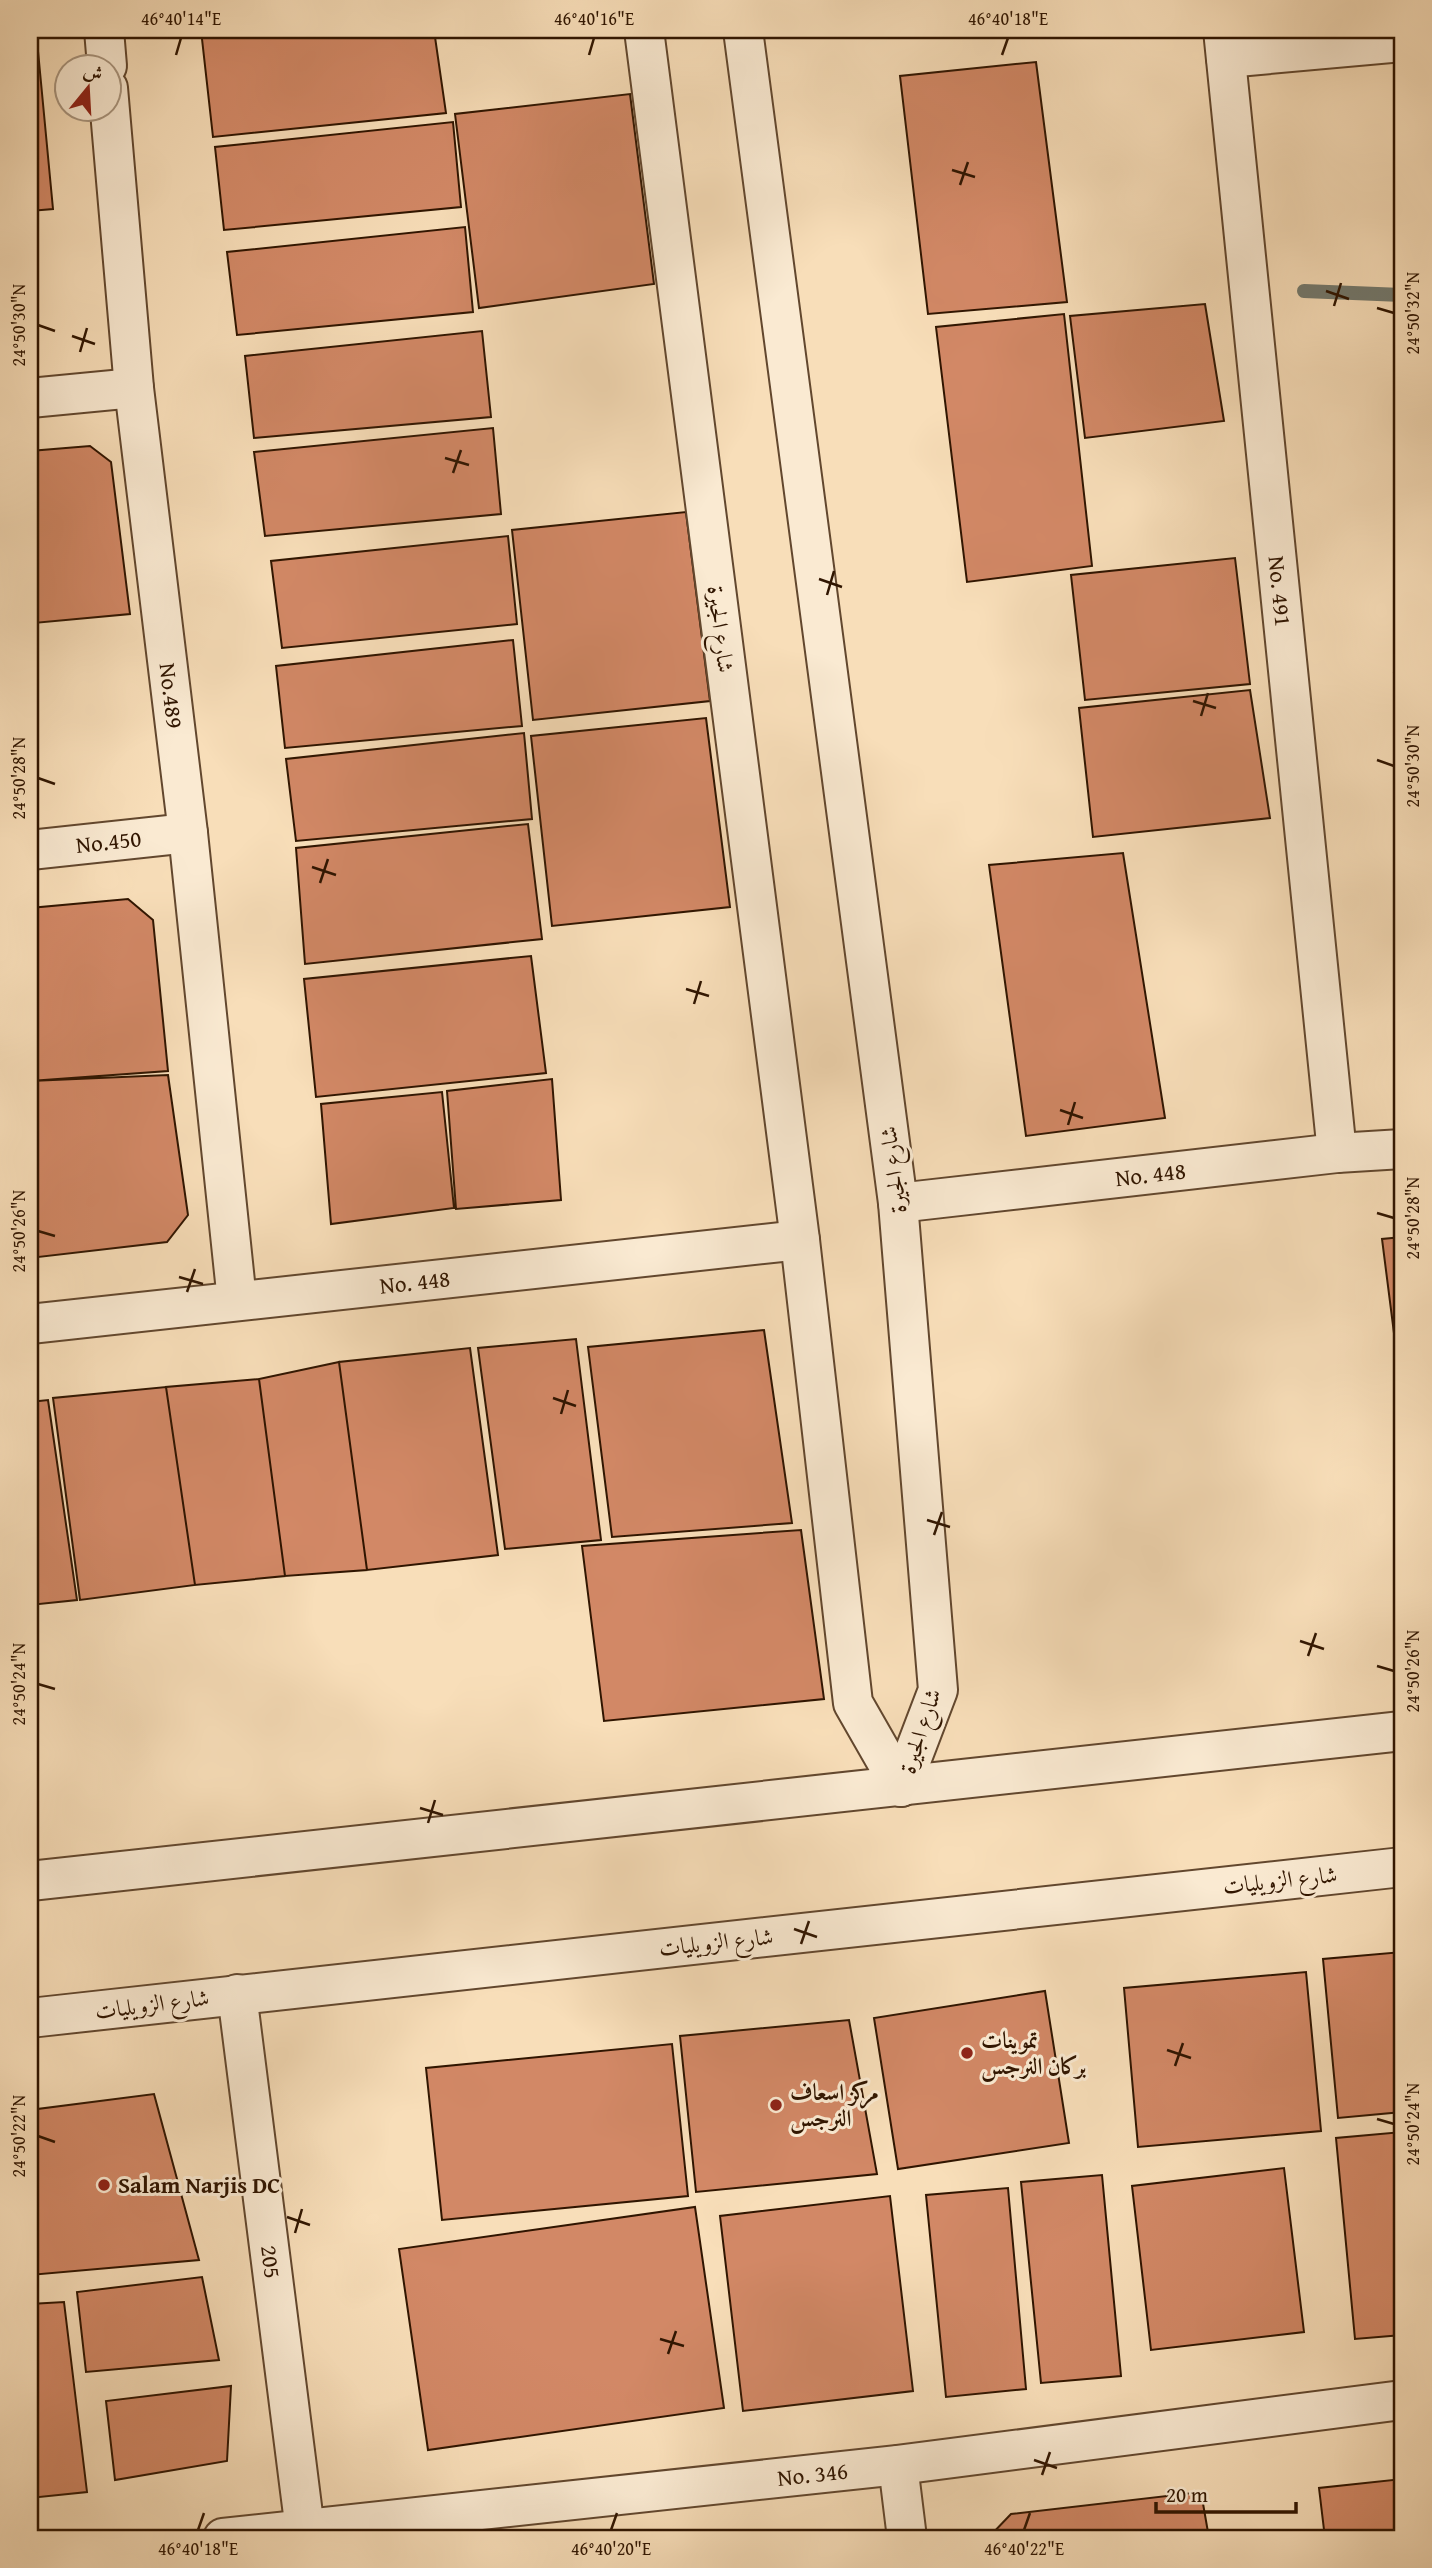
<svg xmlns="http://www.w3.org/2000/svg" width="1432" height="2568" viewBox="0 0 1432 2568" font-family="'Gentium Book Plus',Amiri,serif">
  <rect width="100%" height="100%" fill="#f8deb9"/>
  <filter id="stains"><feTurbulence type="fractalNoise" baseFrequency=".00286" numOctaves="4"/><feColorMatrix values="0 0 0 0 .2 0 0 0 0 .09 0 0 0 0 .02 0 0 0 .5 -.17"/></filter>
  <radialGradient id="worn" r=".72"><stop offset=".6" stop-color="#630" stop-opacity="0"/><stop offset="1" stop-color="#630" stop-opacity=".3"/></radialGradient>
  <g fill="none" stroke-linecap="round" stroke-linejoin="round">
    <path stroke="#73796e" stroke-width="14" d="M1304 291 1402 295"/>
  </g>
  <path fill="#d28866" stroke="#301500" stroke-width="2" d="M30 30H36L53 209 30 211Z
    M201 30H434L446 113 213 137Z
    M1036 62 1067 302 928 314 900 76Z
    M630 94 654 284 479 308 455 114Z
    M453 122 461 207 224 230 215 147Z
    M465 227 473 312 237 335 227 252Z
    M1205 304 1224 421 1085 438 1070 316Z
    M1064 314 1092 566 967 582 936 327Z
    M482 331 491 417 254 438 245 356Z
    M493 428 501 514 265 536 254 452Z
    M90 446 111 462 130 614 34 623 30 588V451Z
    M686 512 710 701 533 720 512 530Z
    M508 536 517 624 282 648 271 561Z
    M1235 558 1250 684 1085 700 1071 575Z
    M513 640 522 726 285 748 276 666Z
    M1402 672V737L1394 673Z
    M1250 690 1270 818 1093 837 1079 708Z
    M706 718 730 907 552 926 531 736Z
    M524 733 532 819 296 841 286 759Z
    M528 824 542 939 305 964 296 848Z
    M1123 853 1165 1118 1026 1136 989 865Z
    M128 899 153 920 168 1071 30 1081V908Z
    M531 956 546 1073 316 1097 304 979Z
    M168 1075 188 1215 167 1242 30 1258V1081Z
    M552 1079 561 1200 456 1209 447 1091Z
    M442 1092 454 1208 331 1224 321 1104Z
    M1402 1237V1396L1382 1239Z
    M764 1330 792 1523 612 1537 588 1347Z
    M576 1339 601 1540 505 1549 478 1348Z
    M470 1348 498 1555 367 1570 339 1362Z
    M339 1362 367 1570 285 1576 259 1379Z
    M259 1379 285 1576 195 1585 166 1387Z
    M166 1387 195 1585 80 1600 53 1398Z
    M48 1400 77 1600 30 1605V1402Z
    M801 1530 824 1699 604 1721 582 1546Z
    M1402 1952V2112L1338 2118 1323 1959Z
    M1306 1972 1321 2131 1138 2147 1124 1988Z
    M1045 1991 1069 2143 898 2169 874 2018Z
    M849 2020 877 2174 696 2192 680 2036Z
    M672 2044 688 2196 442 2220 426 2068Z
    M154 2094 199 2260 30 2275V2110Z
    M1402 2132V2335L1355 2339 1336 2138Z
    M1284 2168 1304 2332 1151 2350 1132 2186Z
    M1102 2175 1121 2376 1041 2383 1021 2182Z
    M1008 2188 1026 2389 946 2397 926 2195Z
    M890 2196 913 2391 743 2411 720 2216Z
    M695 2207 724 2408 428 2450 399 2249Z
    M202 2277 219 2360 86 2372 77 2292Z
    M64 2302 87 2492 30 2498V2304Z
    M231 2386 227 2461 115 2480 106 2401Z
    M1402 2479V2538H1325L1319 2488Z
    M1201 2492 1209 2538H988L1011 2514Z"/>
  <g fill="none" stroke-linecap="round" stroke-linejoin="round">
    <g stroke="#62472e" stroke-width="42">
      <g id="minor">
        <path d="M104 30 107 66"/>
        <path d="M644 30 800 1240 853 1703 901 1787"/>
        <path d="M743 30 898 1203 938 1690 901 1787"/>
        <path id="s1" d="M1223 30 1337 1153"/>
        <path d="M1226 58 1402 42"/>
        <path id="s2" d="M108 88 134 388 188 833 237 1301"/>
        <path d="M30 398 134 388"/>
        <path id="s3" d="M30 850 188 833"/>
        <path id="s4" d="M898 1203 1337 1153 1402 1149"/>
        <path id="s5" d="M30 1324 800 1240"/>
        <path id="s6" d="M237 1994 306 2538"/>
        <path d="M898 2465 907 2538"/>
        <path id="s7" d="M223 2538 898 2465 1402 2400"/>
      </g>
    </g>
    <g stroke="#62472e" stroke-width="42">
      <path id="tertiary" d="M30 1881 1402 1731
        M30 2018 1402 1867"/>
    </g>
    <use href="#minor" stroke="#faead2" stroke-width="38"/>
    <use href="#tertiary" stroke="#faead2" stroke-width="38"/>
  </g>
  <path fill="none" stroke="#301500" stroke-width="2.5" d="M176 55 181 38M589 55 594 38M1002 55 1008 38M952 170 975 177M960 185 968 162M1326 291 1349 299M1334 306 1341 283M1377 308 1394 313M38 325 55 331M72 336 95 344M80 352 87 328M445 458 469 465M453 473 461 450M819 579 842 587M827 595 834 571M1193 701 1216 708M1201 716 1208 693M1377 760 1394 766M38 778 55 784M312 867 336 875M320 883 328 859M686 989 709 996M694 1004 701 981M1060 1110 1083 1118M1068 1125 1075 1102M1377 1213 1394 1218M38 1231 55 1236M179 1277 203 1284M187 1292 195 1269M553 1398 576 1406M561 1414 568 1390M927 1520 950 1527M934 1535 942 1512M1300 1641 1324 1649M1308 1656 1316 1633M1377 1666 1394 1671M38 1684 55 1689M420 1808 443 1815M428 1823 435 1800M794 1929 817 1937M801 1944 809 1921M1167 2050 1191 2058M1175 2066 1183 2043M1377 2119 1394 2124M38 2136 55 2142M287 2217 310 2225M295 2233 302 2209M660 2339 684 2346M668 2354 676 2331M1034 2460 1057 2468M1042 2475 1050 2452M198 2530 204 2513M611 2530 617 2513M1024 2530 1030 2513"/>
  <g fill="#8f2418" stroke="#faead2" stroke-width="2.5">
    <circle cx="967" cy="2053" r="7"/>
    <circle cx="776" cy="2105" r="7"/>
    <circle cx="104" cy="2185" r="7"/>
  </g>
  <g text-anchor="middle" stroke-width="6" stroke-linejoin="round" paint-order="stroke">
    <g font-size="23" fill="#301500" stroke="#faead2">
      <text dy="8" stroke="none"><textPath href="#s1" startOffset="564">No. 491</textPath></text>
      <text transform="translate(721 629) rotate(83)" y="8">شارع الجيرة</text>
      <text dy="8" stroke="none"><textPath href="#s2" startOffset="611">No.489</textPath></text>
      <text dy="8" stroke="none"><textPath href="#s3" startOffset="79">No.450</textPath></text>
      <text transform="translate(893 1170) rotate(-97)" y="8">شارع الجيرة</text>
      <text dy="8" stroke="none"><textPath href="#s4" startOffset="254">No. 448</textPath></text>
      <text dy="8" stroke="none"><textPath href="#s5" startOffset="387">No. 448</textPath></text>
      <text transform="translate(920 1731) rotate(-72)" y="8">شارع الجيرة</text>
      <text transform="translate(1280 1880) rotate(-6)" y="8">شارع الزويليات</text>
      <text transform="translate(716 1942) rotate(-6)" y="8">شارع الزويليات</text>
      <text transform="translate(152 2004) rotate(-7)" y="8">شارع الزويليات</text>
      <text dy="8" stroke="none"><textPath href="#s6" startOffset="270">205</textPath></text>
      <text dy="8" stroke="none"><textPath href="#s7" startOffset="593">No. 346</textPath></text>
    </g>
    <g font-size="23" font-weight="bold" fill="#301500" stroke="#faead2" text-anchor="start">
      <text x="981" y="2048">تموينات<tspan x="981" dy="26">بركان النرجس</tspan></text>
      <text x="790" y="2100">مركز اسعاف<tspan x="790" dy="26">النرجس</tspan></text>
      <text x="118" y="2193">Salam Narjis DC</text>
    </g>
  </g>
  <rect width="1432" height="2568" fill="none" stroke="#f8deb9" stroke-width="77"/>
  <g transform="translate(88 88) rotate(18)"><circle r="33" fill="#faead2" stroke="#a9957e" stroke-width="2"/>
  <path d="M0-5L12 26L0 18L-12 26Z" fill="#8f2418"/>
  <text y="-10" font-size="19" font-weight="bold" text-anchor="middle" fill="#301500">ش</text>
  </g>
  <path d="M1156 2502v10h140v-10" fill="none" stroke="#301500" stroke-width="3.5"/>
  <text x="1166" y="2502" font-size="21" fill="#301500" stroke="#faead2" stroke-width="5" paint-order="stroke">20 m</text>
  <rect x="38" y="38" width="1356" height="2492" fill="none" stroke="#301500" stroke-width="2.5"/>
  <g font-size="18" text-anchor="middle" fill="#301500">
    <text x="181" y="25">46°40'14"E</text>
    <text x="594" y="25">46°40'16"E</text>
    <text x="1008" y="25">46°40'18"E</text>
    <text transform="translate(1413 313) rotate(-90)" y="6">24°50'32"N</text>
    <text transform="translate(19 325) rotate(-90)" y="6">24°50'30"N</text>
    <text transform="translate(1413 766) rotate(-90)" y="6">24°50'30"N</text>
    <text transform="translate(19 778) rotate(-90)" y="6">24°50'28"N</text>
    <text transform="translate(1413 1218) rotate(-90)" y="6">24°50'28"N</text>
    <text transform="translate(19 1231) rotate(-90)" y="6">24°50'26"N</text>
    <text transform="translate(1413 1671) rotate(-90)" y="6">24°50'26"N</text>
    <text transform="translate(19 1684) rotate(-90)" y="6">24°50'24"N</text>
    <text transform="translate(1413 2124) rotate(-90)" y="6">24°50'24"N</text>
    <text transform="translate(19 2136) rotate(-90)" y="6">24°50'22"N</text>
    <text x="198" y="2555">46°40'18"E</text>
    <text x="611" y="2555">46°40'20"E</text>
    <text x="1024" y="2555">46°40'22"E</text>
  </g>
  <rect width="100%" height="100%" filter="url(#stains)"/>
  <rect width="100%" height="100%" fill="url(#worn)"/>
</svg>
